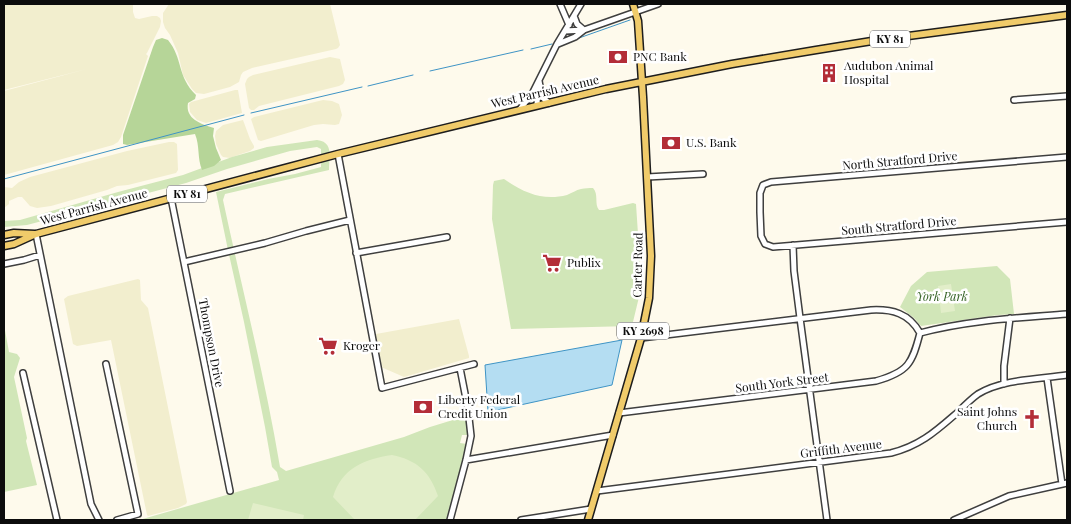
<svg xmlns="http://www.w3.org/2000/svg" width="1071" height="524" viewBox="0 0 1071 524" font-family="'Playfair Display',serif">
  <rect width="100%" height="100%" fill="#fefaec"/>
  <path fill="#f2eece" d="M4 4H133V12L135 18 139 19 152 16H157L160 18 161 21 160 27 147 53 146 54 148 56 121 137 118 142 113 145 4 175V91L87 69 4 90Z
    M169 4H330L340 45 338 48 336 49 252 68 243 72 241 75 239 82 230 87 204 94 196 93 192 89 183 75 178 53 170 35 165 28 163 22V13Z
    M330 57 340 59 345 80 343 84 339 86 259 106 254 110H251L249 108 245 84 247 79 249 77 253 75Z
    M235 90H238L242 113 206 123 197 120 190 112 189 104 191 102Z
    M323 100 332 101 339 104 342 115 339 124 335 125 323 124 314 125 261 141 258 140 251 119 254 117Z
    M243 120 250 139 254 146V148L250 151 241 154 230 158 223 157 221 155 216 144 215 136 216 131 223 125Z
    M169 142H174L177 144 178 170 176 173 128 185 117 186 107 190 51 206 37 208 30 206 22 197H18L9 201V204L4 208V187L12 188 19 182 30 177 127 151Z
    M138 279 140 280 141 300 148 308 187 502 186 504 178 508 148 516 147 515 111 340 77 346 73 344 64 299 68 296Z
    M459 319 469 356V358L404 377 381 367 376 338V334Z"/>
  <path fill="#d1e6b8" d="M317 140C334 142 329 157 329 170L225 194 223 200C242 289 265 377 280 467L286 471 404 437 430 427 466 416 469 425 467 426 468 435H462L460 443 467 444 447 520H139L279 480 277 472 272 467 265 427 244 322 228 250 216 192 268 179 295 174 321 167V149L317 147 290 151 227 169 186 183 27 225 4 227V221L20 220 118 192 183 175 232 157 267 147Z
    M504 179C524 193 543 201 567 195 572 193 576 190 581 189 585 188 589 188 593 188 599 194 594 204 599 210H604L633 203 636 204 641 279 639 297 632 326 511 329 492 219 493 185 494 181Z
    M997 266 1010 279 1014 314 998 315 921 326 914 318 900 307 911 286 927 272Z
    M4 325 9 352 17 354 20 358 14 377 27 438 26 441 37 485 4 492Z"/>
  <path fill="#b6d598" d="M162 38 168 40C183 58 177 77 196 95L195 99 188 103C185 119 201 124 214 128L213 136 216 148 221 160 214 166 202 170C197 158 200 146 195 134L127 145 123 144V135L153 47 156 40Z"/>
  <path fill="#e2eec9" d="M951 284 955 311 941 313 938 286Z
    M392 455C417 460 430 472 438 496L415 520H355L333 497C342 468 364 459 392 455Z
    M253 503 304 515 303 520H248Z"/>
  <path fill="#b4ddf2" stroke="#3f94c5" d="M622 340 612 385 488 412 485 365Z"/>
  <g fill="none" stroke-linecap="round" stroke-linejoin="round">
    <path stroke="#3f94c5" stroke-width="1" d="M579 38 630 20
      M531 49 552 44
      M430 71 523 50
      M368 86 413 75
      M251 113 362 87
      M4 179 244 115"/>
    <g stroke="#3f3f3f" stroke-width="8">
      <path id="minor" d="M560 4 569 25
        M565 31 584 30 658 4
        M558 44 575 37 584 30 577 24 574 16
        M539 81 542 97 549 103
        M1014 100 1067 96
        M537 105 538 86
        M520 109 532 94 557 44 581 4
        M338 154 382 388 474 364
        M1067 157 771 182 763 185 760 193V212L761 236 765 244 773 247 1067 222
        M647 177 703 174
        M171 198 230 491
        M36 234 91 504 99 520
        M793 245 794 271 800 318 827 520
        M356 253 447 237
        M184 262 265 243 306 231 350 220
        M4 264 24 260 40 255
        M920 333C968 320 1018 318 1067 314
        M641 338 871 310C892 309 909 313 920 333
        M106 364 138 514 117 520
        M23 373 57 520
        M1047 378 1062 484
        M1004 384V366L1010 318
        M619 413 876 381C908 372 912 364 920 333
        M466 460 613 435
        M597 491 891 453C920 446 936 431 958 412 964 406 971 399 978 394 1002 379 1040 379 1067 375
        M450 520 466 460 471 436 468 409 460 368
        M521 520 591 509
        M954 520 1009 496 1067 483"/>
    </g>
    <g stroke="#1d1d1d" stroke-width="9">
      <path id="major" d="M4 235 14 233 35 234
        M4 246 14 244 36 234 338 154 606 89 732 64 816 50 878 40 1067 15
        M588 520 641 338 649 298 651 256 643 97 638 21 633 4"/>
    </g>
    <use href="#minor" stroke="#fff" stroke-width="5"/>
    <use href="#major" stroke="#f0cb6a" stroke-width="6"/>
  </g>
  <defs>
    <g id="bank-bare" transform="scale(1.5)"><path d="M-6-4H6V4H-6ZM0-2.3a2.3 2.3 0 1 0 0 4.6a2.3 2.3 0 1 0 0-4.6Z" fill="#b32d38" stroke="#fff" stroke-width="2.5" paint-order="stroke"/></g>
    <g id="building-bare" transform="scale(1.5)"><path d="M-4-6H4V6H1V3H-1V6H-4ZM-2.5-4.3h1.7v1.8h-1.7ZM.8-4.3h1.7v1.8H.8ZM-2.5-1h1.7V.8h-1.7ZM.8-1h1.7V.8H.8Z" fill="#b32d38" stroke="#fff" stroke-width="2.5" paint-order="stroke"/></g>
    <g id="supermarket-bare" transform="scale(1.5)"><path d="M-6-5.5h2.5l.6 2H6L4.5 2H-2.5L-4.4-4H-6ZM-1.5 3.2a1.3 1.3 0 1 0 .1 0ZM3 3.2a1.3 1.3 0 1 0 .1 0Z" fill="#b32d38" stroke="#fff" stroke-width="2.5" paint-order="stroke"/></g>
    <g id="church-bare" transform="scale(1.5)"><path d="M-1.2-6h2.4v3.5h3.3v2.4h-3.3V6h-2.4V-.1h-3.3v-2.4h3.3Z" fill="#b32d38" stroke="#fff" stroke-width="2.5" paint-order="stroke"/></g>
  </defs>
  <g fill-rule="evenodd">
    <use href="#bank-bare" x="618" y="57"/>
    <use href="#building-bare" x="829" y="73"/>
    <use href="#bank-bare" x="671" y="143"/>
    <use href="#supermarket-bare" x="552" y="263"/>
    <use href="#supermarket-bare" x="328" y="346"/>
    <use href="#bank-bare" x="423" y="407"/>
    <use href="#church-bare" x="1032" y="419"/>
  </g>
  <g text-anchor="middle" stroke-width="5" stroke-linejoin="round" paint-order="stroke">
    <g fill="#fff" stroke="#555" stroke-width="1">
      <rect x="870" y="30.5" width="40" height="17" rx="4"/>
      <rect x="167" y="185.5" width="40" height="17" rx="4"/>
      <rect x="617" y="322.5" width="52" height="17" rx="4"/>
    </g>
    <g font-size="11" font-weight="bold" fill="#0c0c0c">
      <text x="890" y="43">KY 81</text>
      <text x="187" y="198">KY 81</text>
      <text x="643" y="335">KY 2698</text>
    </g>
    <g font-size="12" fill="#0c0c0c" stroke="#fff" text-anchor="start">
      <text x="633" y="61">PNC Bank</text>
      <text x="844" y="70">Audubon Animal<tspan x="844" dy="14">Hospital</tspan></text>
      <text x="686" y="147">U.S. Bank</text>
      <text x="567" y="267">Publix</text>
      <text x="343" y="350">Kroger</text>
      <text x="438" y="404">Liberty Federal<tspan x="438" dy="14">Credit Union</tspan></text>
      <text x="1017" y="416" text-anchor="end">Saint Johns<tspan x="1017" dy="14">Church</tspan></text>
    </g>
    <g font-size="12" fill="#0c0c0c" stroke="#fff">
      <text transform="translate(545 92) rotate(-13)" y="4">West Parrish Avenue</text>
      <text transform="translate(900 161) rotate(-5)" y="4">North Stratford Drive</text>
      <text transform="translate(94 207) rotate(-15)" y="4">West Parrish Avenue</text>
      <text transform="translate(899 226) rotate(-5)" y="4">South Stratford Drive</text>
      <text transform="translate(638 265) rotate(-89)" y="4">Carter Road</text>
      <text transform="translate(211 343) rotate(79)" y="4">Thompson Drive</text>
      <text transform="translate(782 383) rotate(-7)" y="4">South York Street</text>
      <text transform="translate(841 449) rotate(-7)" y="4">Griffith Avenue</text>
    </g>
    <g font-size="12" font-style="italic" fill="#305f21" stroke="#fff">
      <text x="942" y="301">York Park</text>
    </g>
  </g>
  <rect width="1071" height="524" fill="none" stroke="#0c0c0c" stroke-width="10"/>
</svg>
